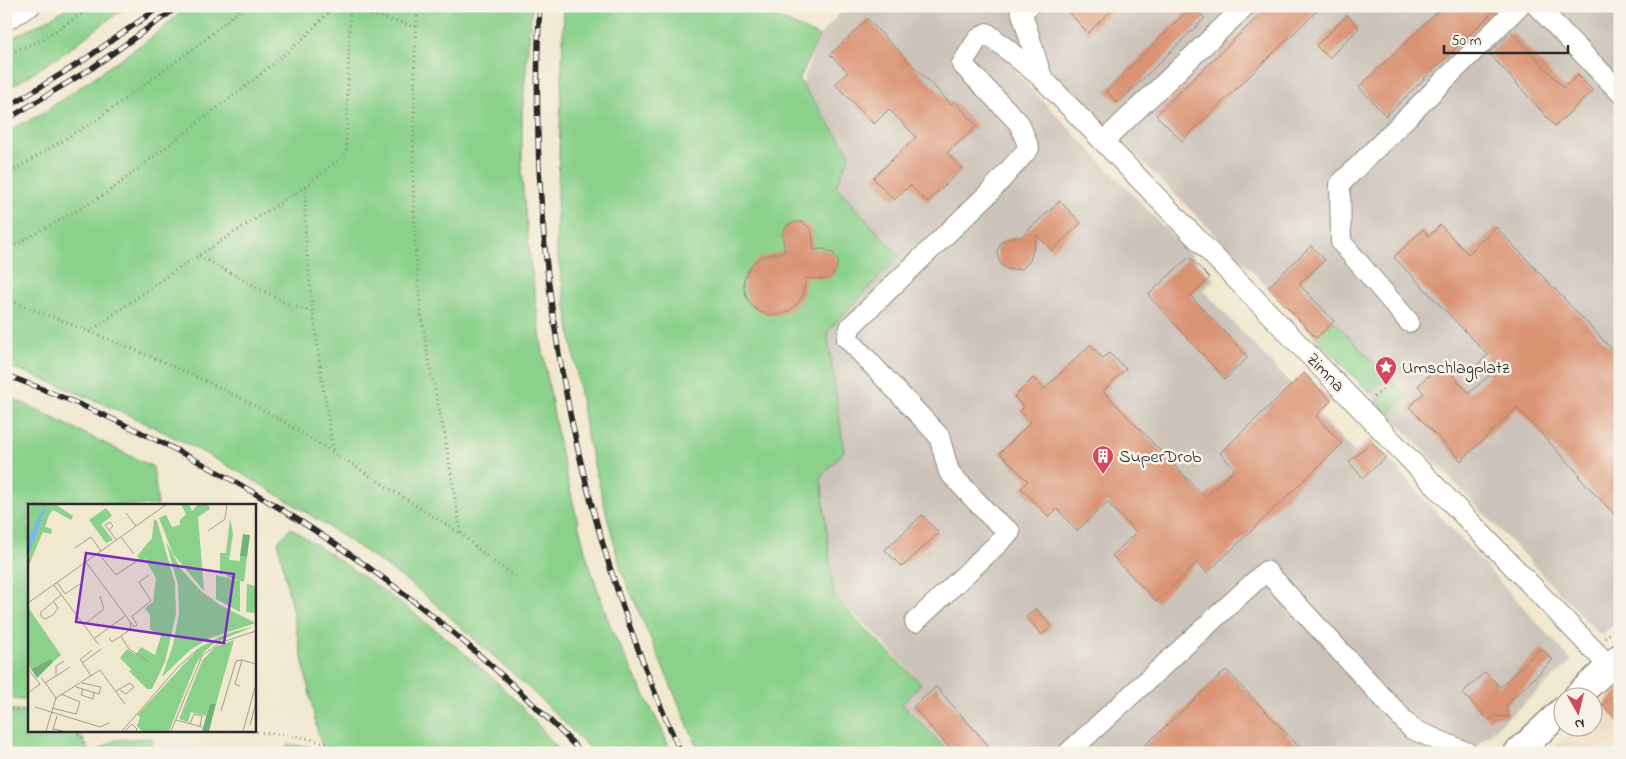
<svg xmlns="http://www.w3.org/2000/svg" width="1626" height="759" viewBox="0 0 1626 759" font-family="'Indie Flower',sans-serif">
  <rect width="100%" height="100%" fill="#f7f3e8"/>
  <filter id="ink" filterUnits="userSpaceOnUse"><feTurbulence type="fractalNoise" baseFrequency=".02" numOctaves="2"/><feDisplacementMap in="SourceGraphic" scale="10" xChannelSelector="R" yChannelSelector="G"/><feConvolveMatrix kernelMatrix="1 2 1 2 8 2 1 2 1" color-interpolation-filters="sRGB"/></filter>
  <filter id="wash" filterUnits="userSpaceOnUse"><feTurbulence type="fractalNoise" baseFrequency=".0096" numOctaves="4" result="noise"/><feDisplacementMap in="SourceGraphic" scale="20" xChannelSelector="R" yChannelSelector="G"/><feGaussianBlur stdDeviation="1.12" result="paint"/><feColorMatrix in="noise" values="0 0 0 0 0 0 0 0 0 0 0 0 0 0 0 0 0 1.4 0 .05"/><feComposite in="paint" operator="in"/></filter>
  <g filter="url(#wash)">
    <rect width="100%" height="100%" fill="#f1e8d0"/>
    <path fill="#edd7bb" d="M1620 686V753H1550L1577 727 1594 726V711Z"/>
    <path fill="#ccc2b9" d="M847 6H1620V618L1601 636 1268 287 1040 60 1030 58 1016 73 1215 280 1203 290 1355 453 1370 439 1572 661 1468 753H950L902 704 921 684 873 631 834 598 821 477 844 451 827 332 899 256 836 186 802 85 819 36Z"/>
    <path fill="#8bd18c" stroke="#5b7e5c" d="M69 6H127L60 56 6 90V41L53 17Z
      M188 6H532L522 112V179L530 259 541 341 560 449 586 555 612 631 663 732 671 753H593C559 715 522 681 484 648 464 630 445 612 425 595 402 576 376 559 351 542 245 469 128 409 6 365V132L40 115 152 37Z
      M564 6H750L819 36 799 80 850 154 836 186 899 256 827 332 844 451 821 477 834 598 921 684 902 704 950 753H700L621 570 587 437 556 244Z
      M1334 321 1406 397 1389 413 1377 401 1391 387 1384 380 1370 393 1316 338Z
      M6 395 153 467 158 505H29V701L6 698Z
      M291 528C388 593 489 659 561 753H324L317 729 278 542Z
      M6 709 29 711V730H75L83 739 88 753H6Z
      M152 738 153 753H99L100 749 115 740Z
      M287 745 309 746 310 753H288Z"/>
    <g id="blocks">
      <path fill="#da9373" d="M1063 6H1116L1088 33Z
        M1192 6 1205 18 1118 103 1106 91Z
        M1269 6H1322L1182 141 1156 115Z
        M1443 6H1499L1386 116 1359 87Z
        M1347 15 1359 28 1329 58 1316 46Z
        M867 19 951 104 954 101 977 126 947 153 962 169 927 202 910 185 894 200 873 178 916 137 889 109 874 124 835 84 848 72 830 55Z
        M1512 32 1564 88 1578 75 1593 91 1555 126 1489 53Z
        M1060 201 1081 223 1052 251 1037 235 1030 261 1022 269 1011 270 1002 266 999 261 997 251 1002 241 1013 237H1021Z
        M797 222H802L810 228 812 233 814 250 824 249 833 253 838 262 836 272 828 279 806 278 803 296 797 304 789 311 780 315H770L760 312 752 306 747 298 744 289V279L748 270 754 262 762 257 785 251 782 234 787 225Z
        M1440 225 1468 254 1496 227 1620 358V520L1578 476 1580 475 1517 408 1461 461 1409 407 1424 393 1418 386 1441 363 1469 393 1489 376 1478 364 1488 355 1394 257 1423 229 1429 236Z
        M1311 246 1325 260 1299 284 1334 321 1316 338 1268 287Z
        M1189 257 1210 278 1191 296 1248 357 1225 379 1148 295Z
        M1090 345 1103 358 1109 353 1126 369 1103 391 1205 497 1235 469 1220 453 1304 373 1331 401 1316 416 1342 444 1207 573 1198 562 1157 602 1112 556 1136 532 1107 502 1077 531 1057 509 1049 517 1021 488 1028 481 1000 453 1031 422 1020 411 1024 407 1014 397 1033 378 1044 389Z
        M1371 442 1386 457 1363 478 1349 462Z
        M922 515 939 533 902 567 885 550Z
        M1036 608 1052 626 1042 635 1026 617Z
        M1541 648 1553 660 1506 705 1509 717 1494 716 1489 720 1462 693 1485 672 1500 687Z
        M1226 670 1305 753H1137Z
        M936 687 989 746 981 753H954L913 707Z
        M1620 689V723L1603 705Z"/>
    </g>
  </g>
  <g filter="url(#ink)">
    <use href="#blocks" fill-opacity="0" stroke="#8e8a7e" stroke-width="1"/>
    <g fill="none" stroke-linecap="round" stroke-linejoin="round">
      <g stroke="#8e8a7e" stroke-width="22">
        <path id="minor" d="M1029 6 1021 10 1042 78
          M1537 6 1620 92
          M6 20 30 6
          M1107 138 1245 6
          M1409 322 1341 242 1340 184 1519 6
          M915 622 1010 532 991 517 949 472 939 436 847 338 851 326 989 193 1029 148 1019 123 962 64 977 40 987 33 1042 78 1609 666
          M1068 753 1266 571 1412 729 1468 753"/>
      </g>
      <g stroke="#8e8a7e" stroke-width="29">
        <path id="major" d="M1577 696 1620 657
          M1517 753 1564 709"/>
      </g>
      <path stroke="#8e8a7e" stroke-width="3" stroke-dasharray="1 4" stroke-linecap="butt" d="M343 6 350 10 418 27
        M418 6 415 55 413 177 416 260 421 312 429 363 445 436 461 534 485 555 518 579
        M6 55 43 39 93 6
        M6 175 96 120 201 43 244 6
        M6 250 104 195 255 79 307 35 334 6
        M199 256 286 303 312 312
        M6 299C100 336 197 371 284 422 344 458 402 497 461 534
        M89 332 170 274 306 186
        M1374 397 1384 388
        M333 450C324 391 314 332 309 273 306 244 303 214 307 185L346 153 350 6
        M1605 638 1620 624
        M6 709 29 711
        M75 730 83 739 88 753
        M237 730 296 736 328 743 341 753"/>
      <use href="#minor" stroke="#fff" stroke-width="20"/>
      <use href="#major" stroke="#fff" stroke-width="26"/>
      <g stroke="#2b2b2b" stroke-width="5.5">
        <path id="rail" d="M540 6C536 60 537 114 539 168 549 371 597 568 681 753
          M6 108 84 60 161 6
          M6 120 92 68 179 6
          M6 375C226 457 419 583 582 753"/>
      </g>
      <use href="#rail" stroke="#f7f3e8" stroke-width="4" stroke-dasharray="11" stroke-linecap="butt"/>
    </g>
  </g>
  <defs>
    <g id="sight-pin" transform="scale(1.125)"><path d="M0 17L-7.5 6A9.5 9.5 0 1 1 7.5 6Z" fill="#d1495b" stroke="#f7f3e8"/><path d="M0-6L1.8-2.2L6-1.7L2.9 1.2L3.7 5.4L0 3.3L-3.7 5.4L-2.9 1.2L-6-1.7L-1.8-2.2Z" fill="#fff"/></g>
    <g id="building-pin" transform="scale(1.125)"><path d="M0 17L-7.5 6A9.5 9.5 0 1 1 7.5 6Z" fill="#d1495b" stroke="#f7f3e8"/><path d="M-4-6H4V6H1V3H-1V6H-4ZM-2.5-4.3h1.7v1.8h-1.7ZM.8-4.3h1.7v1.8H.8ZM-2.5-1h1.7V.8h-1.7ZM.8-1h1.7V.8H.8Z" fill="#fff"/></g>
  </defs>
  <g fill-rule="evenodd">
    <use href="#sight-pin" x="1386" y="367"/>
    <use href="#building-pin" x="1103" y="456"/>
  </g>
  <g text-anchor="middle" stroke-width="5" stroke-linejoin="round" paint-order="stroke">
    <g font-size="18" fill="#2b2b2b" stroke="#f7f3e8" text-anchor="start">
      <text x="1402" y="373">Umschlagplatz</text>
      <text x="1119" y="462">SuperDrob</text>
    </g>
    <g font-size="18" fill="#2b2b2b" stroke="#f7f3e8">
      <text transform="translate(1326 372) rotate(46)" y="6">Zimna</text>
    </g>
  </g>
  <g transform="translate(28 504)">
    <rect width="228" height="228" fill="#f1e8d0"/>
    <path d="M0 0H17L0 40ZM19 0H27L45 12 43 16 25 6 21 11 17 23 24 25 23 30 15 28 0 63 3 39ZM153 0H161L164 7 170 0H180L182 5 170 13 176 87 145 50 131 14 138 11 144 23 152 21V16L158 10ZM78 4 84 12 73 20 85 36 78 39 61 16ZM202 14 205 30 201 56 212 57V52L219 53 216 78 200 73 197 69 192 70V49H198ZM126 15 129 17 147 79 148 110 137 158 124 185H119L101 167 104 166 92 154 99 145 108 151 113 143 127 151 133 132 122 125V111L117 104 125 98 128 74 117 55 113 58 109 52 124 34ZM138 38 153 65 172 86 192 101 228 119 182 134 162 146 134 173 145 141 151 109 150 81ZM188 71 212 77V108L188 95ZM219 80 227 82V109L218 108ZM0 103 33 151 25 158 23 155 3 165 0 161ZM227 122 188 138 176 148 168 160 141 227H114L109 222 112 213 109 211 172 143 198 130ZM206 136 188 200H182L174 227 178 212 163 208 160 218 151 215 174 157 187 143Z" fill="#8bd18c"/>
    <path d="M215 30 222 31 219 53 212 52ZM23 155 25 158 9 174 3 165ZM182 200H188L181 227H174Z" fill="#70b378"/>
    <path d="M17 0H19L0 53 1 34Z" fill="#7db5ed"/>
    <path fill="none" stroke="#a29c8e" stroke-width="1" d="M98 9 108 22M81 26 85 22 82 18 77 21 87 34 88 36M180 27 197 15 199 0M93 33 106 50M47 44 63 33 73 47M70 49 88 71 110 56M58 58 106 123 109 121 104 112 123 97 111 78 121 71M29 78 37 90 52 80M26 81 71 141M26 98 30 104 25 111 17 115 13 112V108L33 91M0 99 139 0M57 120 76 105 72 92M93 132 101 145 121 158M67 134 97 112M81 134 84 138 103 125 102 119M52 155 63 172M52 156 64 146M54 159 73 145M0 165 12 180 0 189M28 171V162L36 157M13 173 28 194M17 179 42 163M212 182 207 180 214 156 228 160M48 183 71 190 73 183 54 179M55 185 53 191 65 195 66 189M88 187 102 179 106 183 98 190 92 186M7 203 72 223 81 219M24 204 48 210 52 198 33 190M193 207 208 157 214 156M29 212 25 225 35 227M148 216 174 223M162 220 166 210 174 212 172 222M222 221 228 198M18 227 28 194 72 166 97 200M94 227 150 163 170 145M97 227 104 220 109 225 108 227M143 227 174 152 191 139 228 127M215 227 228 180"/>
    <path fill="#7b2cbf" fill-opacity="0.15" stroke="#7b2cbf" stroke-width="2.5" d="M58 49 206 70 196 139 48 118Z"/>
    <rect width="228" height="228" fill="none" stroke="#2b2b2b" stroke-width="2.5"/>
  </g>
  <rect width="1626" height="759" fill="none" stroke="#f7f3e8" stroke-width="25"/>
  <g transform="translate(1578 712) rotate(172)"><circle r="24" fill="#f7f3e8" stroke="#a5a39c"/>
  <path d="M0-4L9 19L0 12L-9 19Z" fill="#d1495b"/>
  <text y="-8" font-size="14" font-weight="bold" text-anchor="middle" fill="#2b2b2b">N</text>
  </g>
  <path d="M1444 45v8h124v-8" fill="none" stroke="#2b2b2b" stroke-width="2.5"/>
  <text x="1451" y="45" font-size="15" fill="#2b2b2b" stroke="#f7f3e8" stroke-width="4" paint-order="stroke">50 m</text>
</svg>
